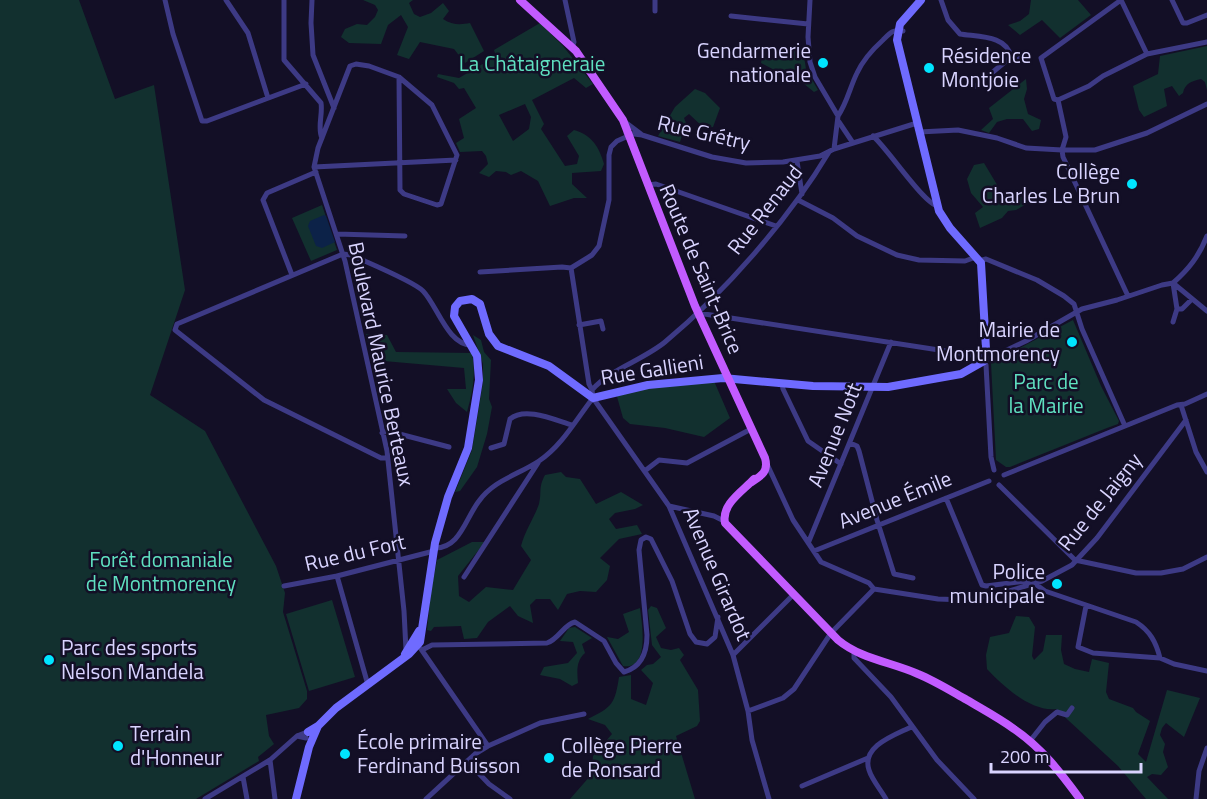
<svg xmlns="http://www.w3.org/2000/svg" width="1207" height="799" viewBox="0 0 1207 799" font-family="'Titillium Web',sans-serif">
  <rect width="100%" height="100%" fill="#130f26"/>
  <path fill="#12302f" fill-rule="evenodd" d="M0 0H79L115 99 154 85 185 290 150 395 205 431 276 566 285 593 283 612 307 691V699L299 708 266 715 269 736 274 744 258 757 259 761 196 799H0Z
    M363 0H413L409 3 414 14 420 17 431 13 443 3 449 11 443 19C452 25 460 25 470 23L484 51 465 63 454 49 420 42 409 59 397 55 408 27 401 15 388 25 381 44 349 43 341 37 345 29 357 24 367 25 375 17 378 10 375 5Z
    M1031 0H1078L1091 15 1060 38 1042 20 1020 35 1008 25 1020 21 1029 14Z
    M540 23 563 46 593 84 586 88 574 78 532 100 544 124 541 129 565 166 577 164 579 156 567 136 574 130C592 135 599 147 604 164L601 171 572 173V184L587 198H574L550 206 538 181 521 171 511 175 506 172 496 171 489 177 479 173 488 164 486 156 482 151 460 152 456 143 464 138 459 119 476 108 464 88 459 89 454 83 437 77 438 74 459 78 496 56 494 50ZM525 104 531 117 529 129 513 141 499 115Z
    M764 46 803 50 806 69 818 90 814 92 798 79 784 75 761 63Z
    M1207 46V90L1205 82 1201 79C1192 81 1185 83 1183 93L1179 96 1172 86 1164 89 1167 106 1144 117 1139 110 1133 86 1158 74 1160 56Z
    M1026 79 1027 89 1024 99 1028 114 1041 120 1039 129 1032 131 1023 119H1007L997 122 989 133 981 130 993 119 989 108Z
    M695 89 705 93 720 108 713 127 704 128 689 114 684 118 686 123 680 142 658 136 675 107Z
    M984 163 999 188 998 200 1000 203 1027 195 1032 201 1016 210 1008 211 1002 218 980 228 975 213 983 207 971 193 967 179 974 165Z
    M322 205 337 250 311 261 292 218Z
    M1073 320 1101 386 1119 421 1118 424 1107 428 1010 467H1006L996 460 991 363Z
    M366 334 387 335 396 352 472 353C476 374 473 391 467 412L456 403 447 389H466L464 368 372 360Z
    M473 335 481 340 484 352 491 360 489 399 492 407 487 434 477 467 460 491 455 492 472 450 483 382V364Z
    M714 381 730 418 704 437 665 428 630 424 623 418 616 393 647 387Z
    M561 472 566 477 580 479 596 504 621 492 643 505 635 509 615 513 609 519 616 529 637 525 642 534 619 539 600 558 610 566 607 580 596 592 580 591 567 594 558 610 550 599H536L530 605 533 623 518 616 510 606 488 622 477 638 464 639 461 626 434 627 431 631 427 630 431 591 437 560 472 542H485L458 576 459 596 469 602 486 587 513 590 531 560 521 546C525 531 534 518 539 504 542 492 538 488 545 475Z
    M332 600 355 677 309 691 286 614Z
    M651 606 657 608 666 628 656 637 661 648 671 650 679 648 684 655 680 660 698 690 700 721 697 726 676 736 695 799H570L591 775 593 756 612 734 605 725 588 719C612 707 615 704 619 677L631 675V699L646 705 653 683 641 670 647 665 653 664 661 657 652 645 648 610Z
    M640 608C642 624 650 670 623 666L607 637 618 639 629 632 623 614Z
    M1016 616 1029 617 1035 627 1032 656 1034 660 1043 651 1046 635H1062L1061 650 1064 664 1075 669 1089 672 1092 659 1109 663 1106 692 1109 699 1133 708 1136 712 1150 721 1138 754 1146 762 1167 690 1200 698 1184 737 1166 723 1162 728 1160 735 1165 744 1163 752 1168 767 1161 775 1152 774 1147 777 1168 799H1146L1118 766 1056 709C1031 712 1003 686 987 669L986 655 990 637 1009 633Z
    M575 627 592 638 582 644 585 653C576 661 577 671 578 683L572 686 560 679 540 675 544 667 568 663 577 653 573 642 560 641 569 628Z"/>
  <path fill="#0c2248" d="M324 215 326 216 335 242 322 248 316 246 308 226 310 221Z"/>
  <g fill="none" stroke-linecap="round" stroke-linejoin="round">
    <path stroke="#3d3a85" stroke-width="5" d="M165 0 173 34 202 121H207L306 84
      M226 0 248 33 268 98
      M284 0V60L321 103C323 114 317 128 322 138
      M312 0 311 23 313 55 334 108
      M565 0 574 42 572 48
      M655 0V11
      M810 0 808 37 810 62 815 77 838 116 834 149
      M941 0 948 20 960 34C978 37 1007 35 1011 57L976 86
      M1121 0 1147 54
      M1172 0 1183 23H1187L1207 15
      M731 16 808 24
      M1011 57 1015 61 1021 58
      M399 77 400 190 404 194 437 205 441 204 457 155 432 105 399 77 369 66 356 64 350 66 318 148 314 167 345 261 387 451 404 611 406 650
      M1058 100 1054 99 1041 58 1121 0
      M838 116C847 103 850 87 857 73 863 60 873 49 883 40 890 33 893 29 903 31
      M625 122 641 134
      M839 122 853 143
      M919 132 958 130 997 138 1026 148 1062 150H1095L1147 133 1207 104
      M626 133 642 135 712 157 746 163 783 162 820 156 834 149 917 123
      M873 136C888 149 924 204 938 206
      M797 161 802 194
      M314 167 456 160
      M647 185 656 184 776 226
      M798 200 833 218 857 236 897 255 919 260 965 261 976 257
      M337 234 405 236
      M343 254 177 324 175 330 264 400 381 458H387
      M343 254 351 255C366 262 413 281 423 291 437 305 448 346 472 345
      M979 261 986 259 1037 280 1064 296 1074 304 1082 329 1125 426
      M571 268 592 255 599 246 609 200V155L611 147 617 141 626 137
      M571 268 589 384 592 390
      M480 272 562 267 571 268
      M292 275 263 200 267 193 316 172
      M1173 283C1189 269 1199 256 1207 236
      M1173 283 1177 309H1182L1192 299
      M1173 283 1207 311
      M1128 296 1063 157 1062 150 1066 137 1058 100 1089 86 1103 76 1147 54 1207 42
      M698 313 978 356 984 361
      M1173 322 1177 309
      M579 325 601 321 603 329
      M984 361 1026 341 1082 309 1117 300 1162 285 1173 283
      M984 361 986 365 991 457 994 470
      M782 384 783 389 808 441 841 464
      M1181 405 1196 452 1207 472
      M382 433 388 431 449 447
      M850 443 857 446 859 451 877 520 894 574 913 578
      M491 448 504 444 510 419C525 406 555 420 572 425
      M767 464 793 520 821 562 869 583 874 589
      M646 470 659 460 687 463 751 429
      M1004 475 1177 405 1185 404 1207 394
      M999 485 1075 560 1136 573H1161L1183 569 1207 557
      M946 498 982 585 986 586 1027 581 1029 584
      M669 506 593 398 592 390C609 370 643 360 665 342 725 292 789 219 829 152
      M724 521 714 516 669 506 733 655 748 711 752 740 769 799
      M809 541 891 342
      M434 548C460 549 465 519 479 501 494 480 518 475 539 461 562 446 577 418 593 398
      M814 551 989 481
      M337 576 368 685
      M464 577 538 463
      M1034 583 1045 591 1136 622C1150 631 1156 642 1160 658
      M284 586 337 576 434 551
      M874 589 938 599 966 600 1006 592 1042 581 1072 565 1097 538 1186 420
      M1086 606 1078 647 1093 653 1160 658 1174 664 1207 671
      M421 649 488 746 475 754 426 799
      M422 650 432 645 547 643C559 639 563 625 575 622L604 641 616 663 624 672C642 667 647 652 647 635L639 550 641 540 646 537 651 539 672 581 690 634 696 642 707 644 715 637 718 617
      M854 652V658L891 697 937 760 974 799
      M733 655 793 595
      M748 711 783 698 794 689 831 633 874 589
      M306 738 297 736 307 732
      M1030 741 1045 722 1057 712 1067 715 1072 708
      M488 746 540 723 584 714
      M270 760 275 799
      M467 761 489 784 510 799
      M243 777 247 799
      M802 786 868 758
      M205 799 270 760 297 736
      M886 799C881 790 872 780 869 770 861 746 895 735 911 727
      M1196 799 1199 771 1207 748"/>
    <path stroke="#6f6bff" stroke-width="8" d="M405 654 419 631
      M308 732 318 726 336 708 409 654 420 642 435 543 448 497 468 448 479 380 477 356 454 316 455 307 460 301 472 299 480 304 489 334 498 346 549 366 593 398 648 385 723 378 813 386 888 387 961 374 984 361 986 349 981 263 950 228 939 211 897 40 900 24 921 0
      M296 799 309 747 318 726"/>
    <path stroke="#c25bff" stroke-width="8" d="M520 0 576 51 623 120 695 306 765 458C769 472 761 476 750 483
      M754 479C743 491 721 504 725 523L838 640C861 659 891 662 918 674 935 681 951 691 967 700 982 709 999 718 1014 729 1041 747 1061 773 1080 799"/>
  </g>
  <g fill="#00e5ff" stroke="#130f26" stroke-width="2">
    <circle cx="823" cy="63" r="6"/>
    <circle cx="929" cy="68" r="6"/>
    <circle cx="1132" cy="184" r="6"/>
    <circle cx="1072" cy="342" r="6"/>
    <circle cx="1057" cy="584" r="6"/>
    <circle cx="49" cy="660" r="6"/>
    <circle cx="118" cy="746" r="6"/>
    <circle cx="345" cy="754" r="6"/>
    <circle cx="549" cy="758" r="6"/>
  </g>
  <g text-anchor="middle" stroke-width="5" stroke-linejoin="round" paint-order="stroke">
    <g font-size="21" fill="#d9d4ff" stroke="#130f26" text-anchor="start">
      <text x="811" y="58" text-anchor="end">Gendarmerie<tspan x="811" dy="24">nationale</tspan></text>
      <text x="941" y="63">Résidence<tspan x="941" dy="24">Montjoie</tspan></text>
      <text x="1120" y="179" text-anchor="end">Collège<tspan x="1120" dy="24">Charles Le Brun</tspan></text>
      <text x="1060" y="337" text-anchor="end">Mairie de<tspan x="1060" dy="24">Montmorency</tspan></text>
      <text x="1045" y="579" text-anchor="end">Police<tspan x="1045" dy="24">municipale</tspan></text>
      <text x="61" y="655">Parc des sports<tspan x="61" dy="24">Nelson Mandela</tspan></text>
      <text x="130" y="741">Terrain<tspan x="130" dy="24">d'Honneur</tspan></text>
      <text x="357" y="749">École primaire<tspan x="357" dy="24">Ferdinand Buisson</tspan></text>
      <text x="561" y="753">Collège Pierre<tspan x="561" dy="24">de Ronsard</tspan></text>
    </g>
    <g font-size="21" fill="#5fe0c0" stroke="#130f26">
      <text x="532" y="71">La Châtaigneraie</text>
      <text x="1046" y="389">Parc de<tspan x="1046" dy="24">la Mairie</tspan></text>
      <text x="161" y="567">Forêt domaniale<tspan x="161" dy="24">de Montmorency</tspan></text>
    </g>
    <g font-size="21" fill="#d9d4ff" stroke="#130f26">
      <text transform="translate(704 133) rotate(13)" y="7">Rue Grétry</text>
      <text transform="translate(765 210) rotate(-52)" y="7">Rue Renaud</text>
      <text transform="translate(701 269) rotate(67)" y="7">Route de Saint-Brice</text>
      <text transform="translate(381 364) rotate(78)" y="7">Boulevard Maurice Berteaux</text>
      <text transform="translate(652 370) rotate(-9)" y="7">Rue Gallieni</text>
      <text transform="translate(835 435) rotate(-68)" y="7">Avenue Nott</text>
      <text transform="translate(895 500) rotate(-22)" y="7">Avenue Émile</text>
      <text transform="translate(1100 502) rotate(-51)" y="7">Rue de Jaigny</text>
      <text transform="translate(355 553) rotate(-13)" y="7">Rue du Fort</text>
      <text transform="translate(717 574) rotate(67)" y="7">Avenue Girardot</text>
    </g>
  </g>
  <path d="M991 763v9h150v-9" fill="none" stroke="#d9d4ff" stroke-width="3"/>
  <text x="1000" y="763" font-size="18" fill="#d9d4ff" stroke="#130f26" stroke-width="4.5" paint-order="stroke">200 m</text>
</svg>
